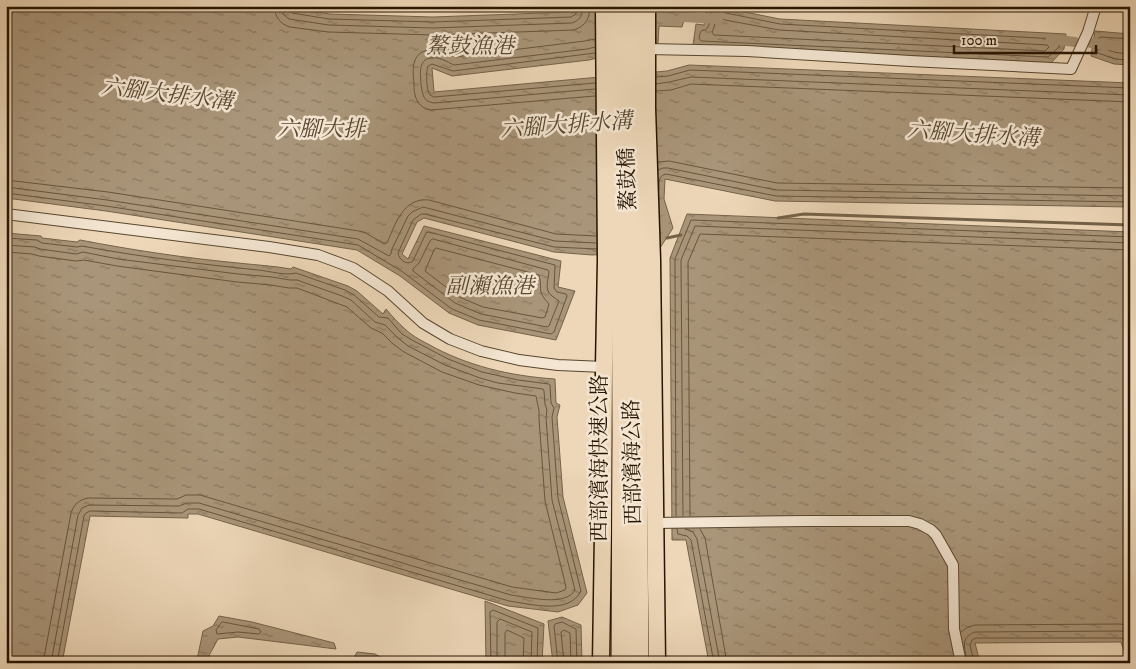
<svg xmlns="http://www.w3.org/2000/svg" width="1136" height="669" viewBox="0 0 1136 669" font-family="'IM FELL DW Pica','Noto Serif TC',serif">
  <defs>
    <pattern id="water-ripples" width="26" height="14" patternUnits="userSpaceOnUse" patternTransform="scale(1.25)"><rect width="26" height="14" fill="#a99579"/><path d="M2 4q2-2 4 0t4 0M15 11q2-2 4 0t4 0" fill="none" stroke="#897861"/></pattern>
  </defs>
  <rect width="100%" height="100%" fill="#edd7b8"/>
  <filter id="stains"><feTurbulence type="fractalNoise" baseFrequency=".004" numOctaves="4"/><feColorMatrix values="0 0 0 0 .2 0 0 0 0 .09 0 0 0 0 .02 0 0 0 .5 -.17"/></filter>
  <radialGradient id="worn" r=".72"><stop offset=".6" stop-color="#630" stop-opacity="0"/><stop offset="1" stop-color="#630" stop-opacity=".3"/></radialGradient>
  <path fill="url(#water-ripples)" stroke="#756249" d="M6 6H276L330 14 433 17 571 12V6H688L682 27 659 26 658 43 589 60 452 76 432 68 434 92 667 71 689 65 1130 83V207L775 201 665 179 664 199 673 228 658 251 592 255 554 252 424 218 417 222 402 254 408 259 424 226 561 261 558 287 575 291 556 340 478 325 449 313 400 276 357 250 106 211 6 198Z
    M707 6H714L780 19 1066 34 1064 49 1051 63 693 45 696 24 704 25Z
    M1095 31 1130 34V65L1114 64 1091 56Z
    M687 214 1130 232V663H1128L1121 642 975 643 980 663H709L686 540H672L670 258Z
    M6 233 41 236 42 238 77 242 80 240C132 250 185 258 238 263 256 265 274 266 291 269L293 267 348 286 357 291 383 314 386 309C392 316 398 323 405 329 411 335 420 340 428 344 467 366 510 376 555 379L556 403 560 405 557 417 563 497 587 593 578 605 558 612 508 606 198 514H188V518L90 516 62 663H6Z
    M485 601 544 624 542 663H486Z
    M219 616 252 622 334 643 336 649 238 637 218 639 206 661 197 660 203 631 213 626Z
    M562 617 581 625 582 663H553L548 621Z
    M357 652 375 654 386 660 403 663H351Z"/>
  <g fill="none" stroke-linecap="round" stroke-linejoin="round">
    <path stroke="#68553c" stroke-width="1" d="M274 6C275 17 280 24 290 27L328 32 433 35 574 30C586 26 590 18 590 6
      M282 6 283 14 289 19 329 25 433 28 572 23C581 20 583 14 583 6
      M288 6 289 11 292 13 329 19 433 22 571 17 576 14V6
      M711 6C711 12 711 22 708 27 704 34 701 25 699 38L701 41 1048 57 1059 47 1060 41 1057 39 780 24 726 13 722 11V6
      M718 17 725 20 779 30 1047 45 1049 47 1045 51 714 35 712 32C715 27 715 20 718 17Z
      M595 39 585 41 455 57C448 55 440 50 432 50 412 50 412 68 414 83 414 89 414 96 418 102 421 107 426 109 431 110L595 96
      M1130 39 1101 37 1099 38 1097 51 1098 53 1115 59 1130 60
      M1130 45 1107 43 1105 44 1104 47C1110 53 1121 53 1130 54
      M595 47 587 49 454 65C447 62 438 56 431 58 417 60 421 75 421 85 422 89 422 93 424 97 426 101 429 102 434 103L595 89
      M595 53 453 71 432 64 428 66C426 70 426 91 430 95 431 96 433 96 434 97L595 83
      M656 77 668 76 690 70 1130 88
      M656 84 669 82 691 77 1130 95
      M656 91 671 90 691 84 1130 102
      M658 162 669 161 777 183 1130 188
      M658 170 663 168H668L776 190 1130 196
      M6 180 108 192 359 231 366 233 384 244 387 243C395 225 403 197 429 200L556 234 596 236
      M6 187 107 200 358 239 389 256 391 254 392 249 408 216 412 212 423 207 555 241 596 243
      M659 190C659 183 658 176 666 174L776 196 1130 202
      M6 193 106 206 358 245 403 272 452 309 479 320 551 334 554 332 567 296 566 294 557 292 554 288 555 267V265L429 232 426 233 413 261C407 266 399 260 398 253L413 220 421 214H425L554 247 597 249
      M6 238 37 240 42 243 77 247 82 246C141 257 199 264 258 270 269 271 286 276 296 273L345 290 354 295 379 317 388 318 402 334 412 340 448 359 482 372 518 380 549 384 550 385 551 403 554 408 552 417 558 498 581 591C569 615 531 604 509 601L199 509H188L182 513 90 511 86 513 84 516 57 663
      M433 239 548 270 549 272C548 280 544 290 552 296 554 298 557 299 559 301L549 326 547 327 481 314 455 303 413 271V269L419 263 430 241Z
      M6 245 35 247 40 249 76 254 83 252 118 259 238 274 272 277 290 280H297L342 296 351 300 375 322 385 325 398 338 408 346 445 365 480 378 498 383 543 389 544 391 545 404 547 410 546 418 552 500 575 590C566 607 527 597 511 595L199 503H187L179 506 89 505 82 508 78 515 51 663
      M436 248 539 275C543 290 536 290 549 304L545 317 542 318 483 307 459 297 425 271 434 250Z
      M6 252 32 254 39 256 76 261 84 260 117 266 237 282 271 285 289 288H297L347 307 371 328 382 333 393 344 404 352 442 372 479 385 515 393 536 396 539 411V419L545 501 566 587 565 590 556 593 512 587 200 495H186L177 499 88 498C79 500 74 504 71 513L43 663
      M676 516 675 259 691 220 1130 237
      M683 516 681 260 695 226 1130 243
      M690 516 688 262 700 234 1130 250
      M677 529 678 534 687 536 691 540 714 663
      M685 529 693 532 697 539 720 663
      M700 529 705 538 727 663
      M223 622 259 629 261 632 259 634 238 632 217 634 216 630 221 623Z
      M961 632 968 627 975 625 1120 624 1130 626
      M491 663 490 612 493 610 538 628 537 663
      M497 663V622L500 619 532 632 531 663
      M505 663V633L507 630 524 638 523 663
      M558 663 554 626 555 624 562 622 576 629 577 663
      M564 663 561 632 564 630 570 633 571 663
      M968 663C965 650 959 638 975 632L1121 631 1125 632 1130 636
      M974 663 970 645 972 640 976 638H1121L1125 640 1130 652"/>
    <path stroke="#756249" stroke-width="3" d="M778 218 804 214 1130 225
      M667 238 681 235"/>
    <path stroke="#a99579" stroke-width="10" d="M684 17 718 19
      M1051 39 1075 42
      M1091 43 1130 47"/>
    <g stroke="#58462e" stroke-width="12">
      <path id="street" d="M647 49 747 51 910 61 1071 69 1088 32 1096 6
        M6 214 269 247 318 255 353 268 388 291 423 323 450 339 481 351 519 360 558 365 604 367
        M654 523 806 521H909L920 524 931 530 936 535 953 565 954 629 961 663"/>
    </g>
    <g stroke="#261500" stroke-width="19">
      <path id="primary" d="M647 6V108L652 260 657 663
        M601 663 603 532 604 367 606 260 604 6"/>
    </g>
    <g stroke="#261500" stroke-width="21">
      <path id="highway" d="M620 6 622 432 621 663
        M634 6 639 663"/>
    </g>
    <use href="#street" stroke="#f3e5d1" stroke-width="10"/>
    <use href="#primary" stroke="#edd7b8" stroke-width="16"/>
    <use href="#highway" stroke="#edd7b8" stroke-width="19"/>
  </g>
  <g text-anchor="middle" stroke-width="5" stroke-linejoin="round" paint-order="stroke">
    <g font-size="21" fill="#261500" stroke="#f3e5d1">
      <text transform="translate(627 179) rotate(-92)" y="7">鰲鼓橋</text>
      <text transform="translate(599 458) rotate(-90)" y="7">西部濱海快速公路</text>
      <text transform="translate(632 462) rotate(-91)" y="7">西部濱海公路</text>
    </g>
    <g font-size="22" font-style="italic" fill="#5a4830" stroke="#f3e5d1">
      <text x="470" y="53">鰲鼓漁港</text>
      <text transform="translate(167 93) rotate(7)" y="8">六腳大排水溝</text>
      <text transform="translate(566 124) rotate(-4)" y="8">六腳大排水溝</text>
      <text x="321" y="136">六腳大排</text>
      <text transform="translate(973 133) rotate(4)" y="8">六腳大排水溝</text>
      <text x="490" y="293">副瀨漁港</text>
    </g>
  </g>
  <rect width="1136" height="669" fill="none" stroke="#edd7b8" stroke-width="25"/>
  <rect x="8" y="8" width="1121" height="654" fill="none" stroke="#261500" stroke-width="2.5"/>
  <rect x="12" y="12" width="1111" height="644" fill="none" stroke="#261500"/>
  <path d="M954 45v8h142v-8" fill="none" stroke="#261500" stroke-width="2.5"/>
  <text x="961" y="45" font-size="15" fill="#261500" stroke="#f3e5d1" stroke-width="4" paint-order="stroke">100 m</text>
  <rect width="100%" height="100%" filter="url(#stains)"/>
  <rect width="100%" height="100%" fill="url(#worn)"/>
</svg>
